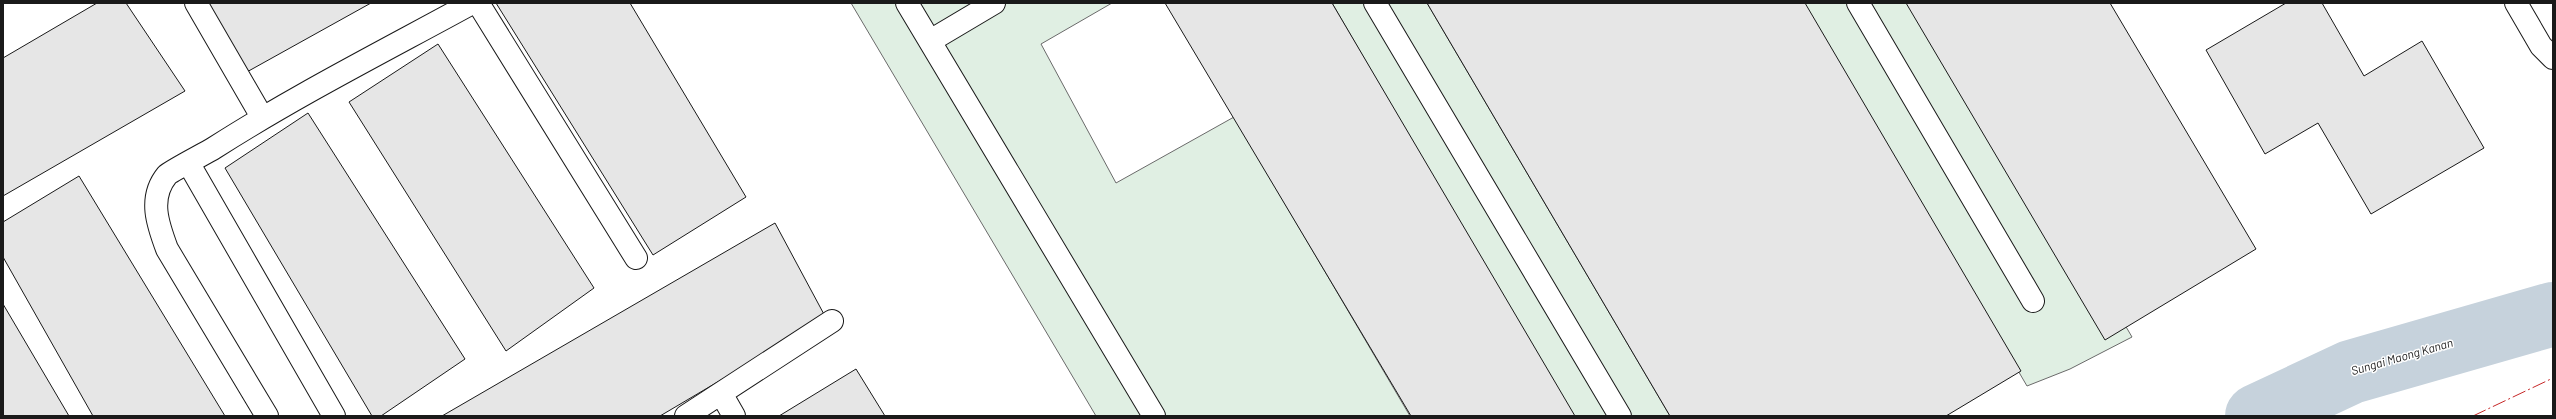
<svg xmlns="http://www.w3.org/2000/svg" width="2556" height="419" viewBox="0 0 2556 419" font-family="Barlow,sans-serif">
  <rect width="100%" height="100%" fill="#fff"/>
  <path fill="#e0efe3" stroke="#6a6a6a" d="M851 3H1112L1041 44 1116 183 1234 117 1410 416H1096Z
    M1332 3H1374L1614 416H1572Z
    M1383 3H1427L1670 416H1617Z
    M1803 3H1937L2132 337 2070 369 2027 386Z"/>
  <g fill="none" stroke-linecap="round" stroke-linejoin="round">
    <path stroke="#c6d2dc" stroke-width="64" d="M2257 416 2351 372 2553 314"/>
  </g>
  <path fill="#e6e6e6" stroke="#1a1a1a" d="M97 3H126L185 91 3 196V58Z
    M205 3H371L245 73Z
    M496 3H630L746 197 653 255Z
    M1165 3H1332L1575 416H1411Z
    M1427 3H1805L2021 371 1946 416H1670Z
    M1906 3H2110L2256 249 2105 340Z
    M2286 3H2322L2364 76 2422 41 2484 148 2371 214 2318 123 2265 154 2206 50Z
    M438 44 594 288 506 351 349 102Z
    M308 113 465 359 381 416H372L225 168Z
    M79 176 225 416H93L3 257V222Z
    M775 223 826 318 660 416H442Z
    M3 304 69 416H3Z
    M856 369 885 416H779Z"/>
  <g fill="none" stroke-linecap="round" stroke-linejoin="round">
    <g stroke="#1a1a1a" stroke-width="24">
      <path id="minor" d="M196 3 262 117
        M478 3 636 258
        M907 3 1154 416
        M1375 3 1620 416
        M1858 3 2033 301
        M2516 3 2541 46 2553 58
        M930 41 994 3
        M189 164 334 416
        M722 395 734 416
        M267 416 167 249C158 225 148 198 167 175 171 171 206 153 214 148 297 95 386 50 472 3
        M686 416 832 321"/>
    </g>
    <use href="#minor" stroke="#fff" stroke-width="22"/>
    <path stroke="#c62828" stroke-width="1" stroke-dasharray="14 3 2 3" stroke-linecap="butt" d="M2473 416 2553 378"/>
  </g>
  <g text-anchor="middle" stroke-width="3" stroke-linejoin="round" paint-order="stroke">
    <g font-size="12" font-style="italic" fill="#1a1a1a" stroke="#fff">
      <text transform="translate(2402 357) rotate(-16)" y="4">Sungai Maong Kanan</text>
    </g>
  </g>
  <rect width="2556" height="419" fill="none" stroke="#1a1a1a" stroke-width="8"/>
</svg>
